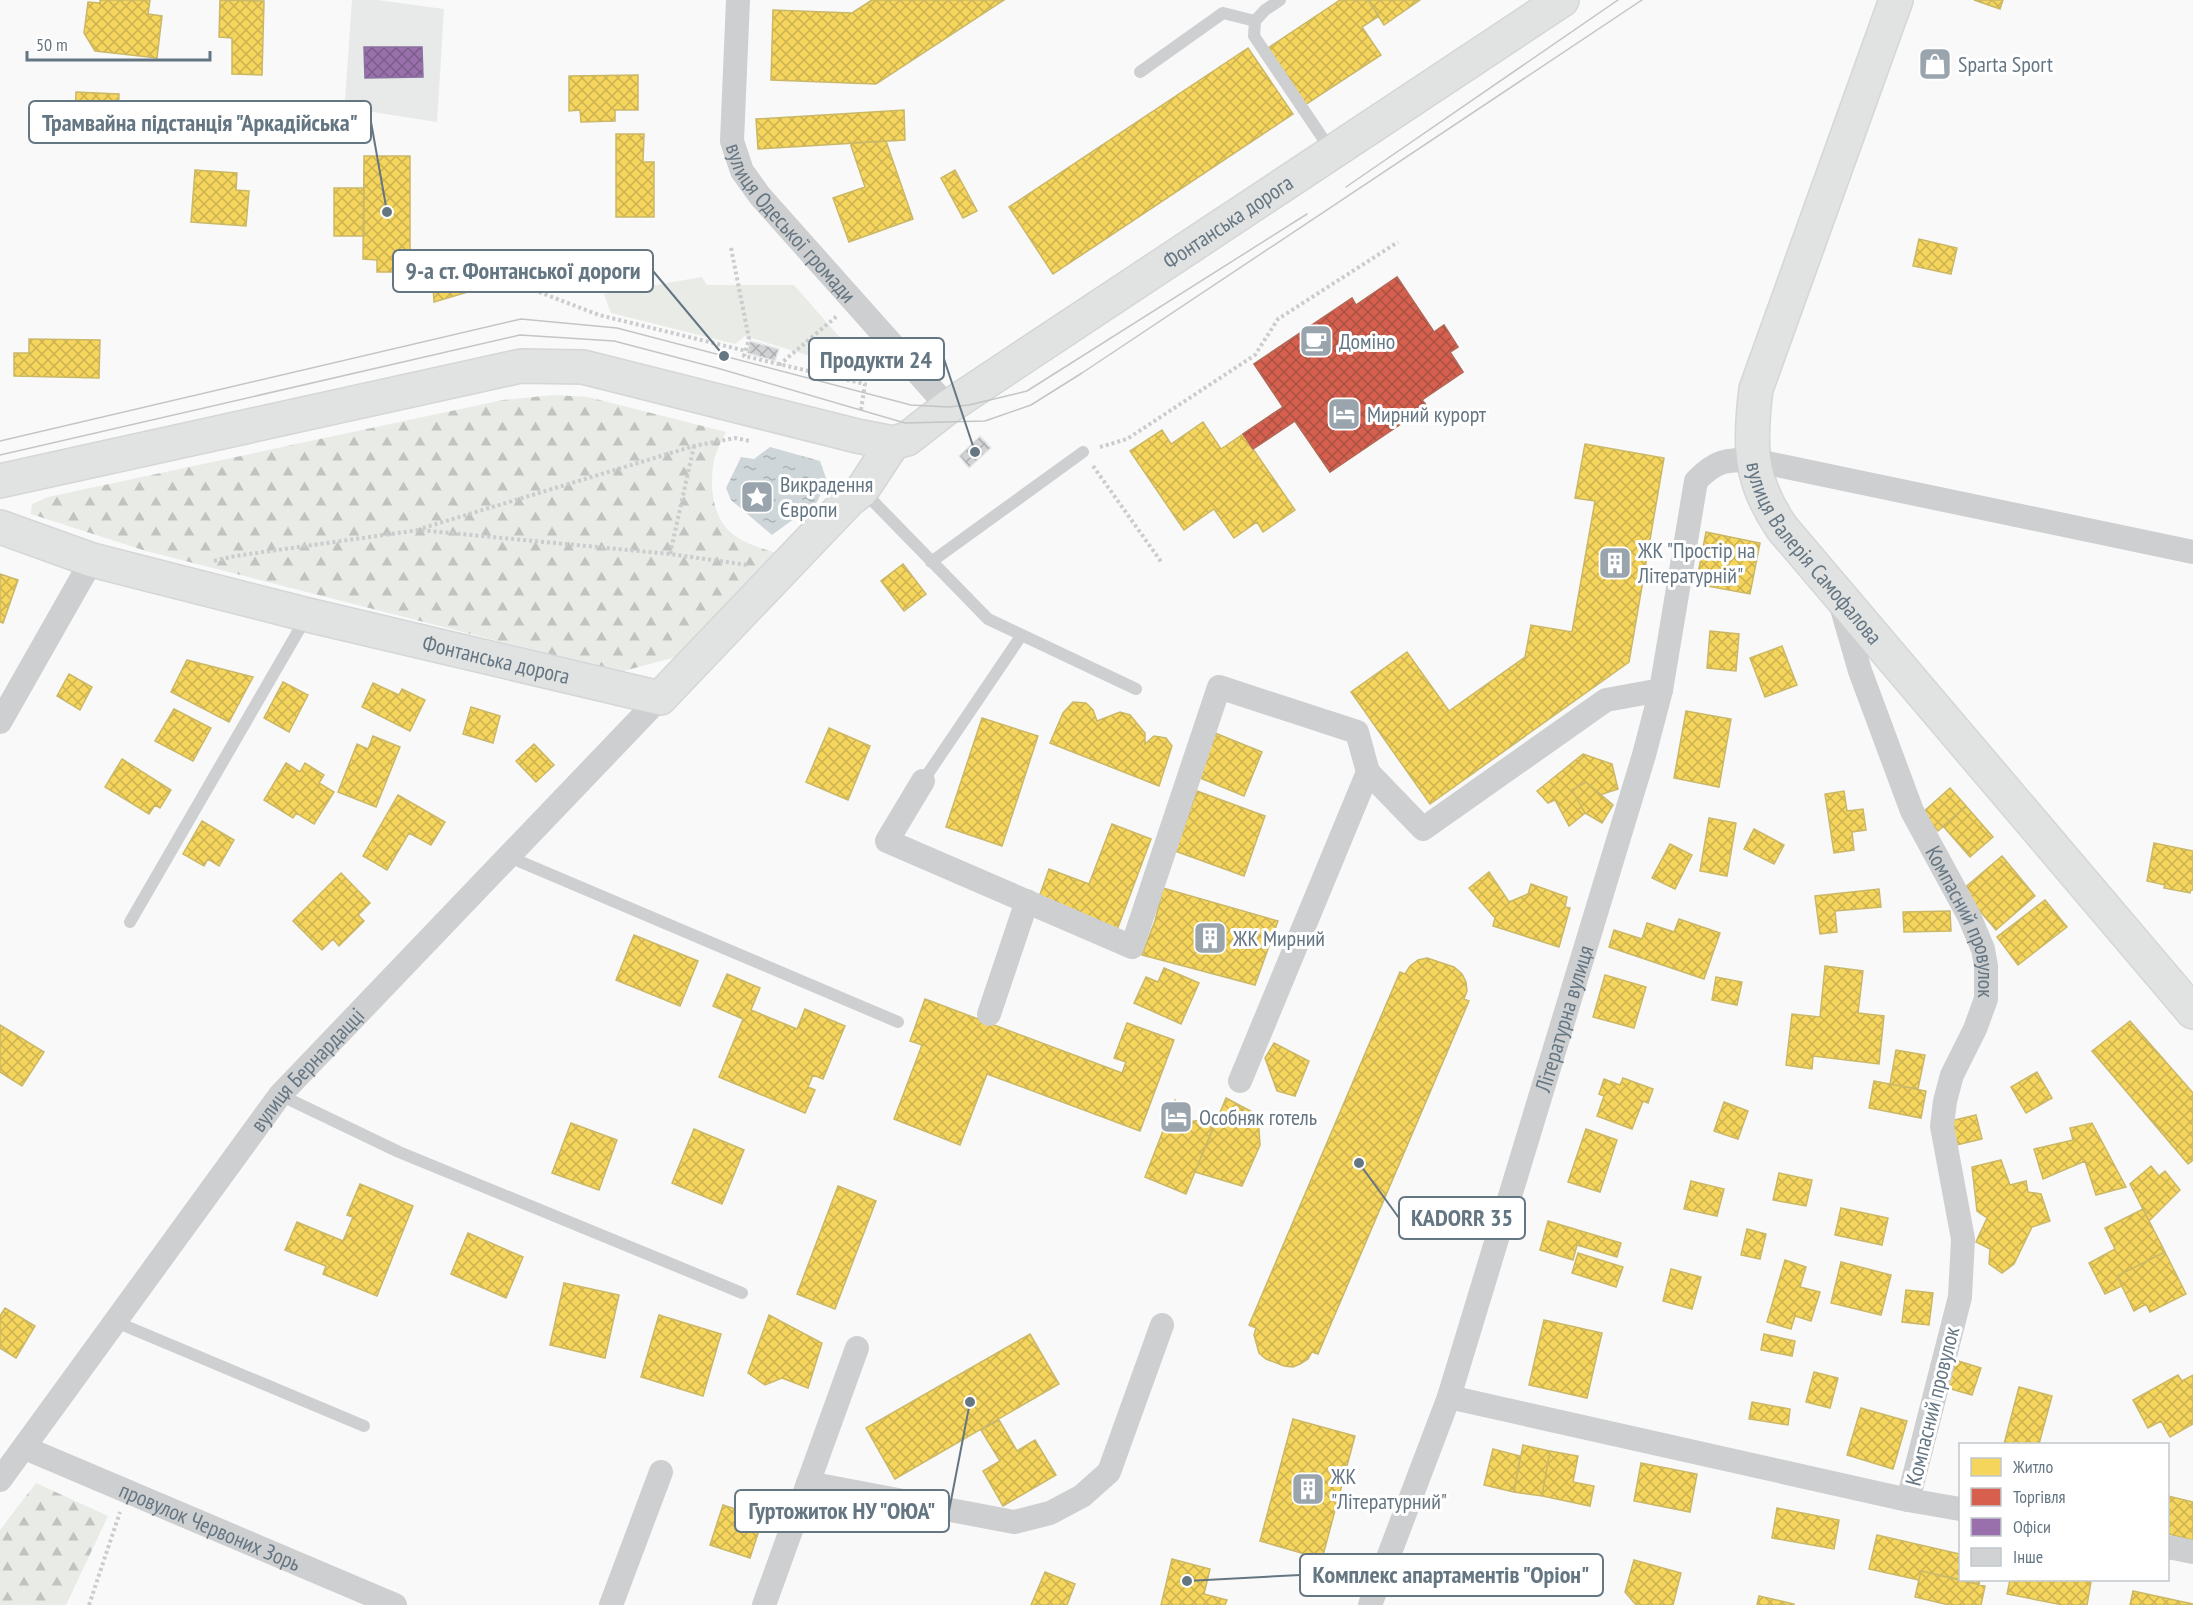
<svg xmlns="http://www.w3.org/2000/svg" width="2193" height="1605" viewBox="0 0 2193 1605" font-family="'PT Sans Narrow',sans-serif">
  <defs>
    <pattern id="forest-firs" width="22" height="20" patternUnits="userSpaceOnUse" patternTransform="scale(1.5)"><rect width="22" height="20" fill="#e8ebe6"/><path d="M5 1l3.5 6h-7zM16 11l3.5 6h-7z" fill="#c0c3c0"/></pattern>
    <pattern id="water-ripples" width="26" height="14" patternUnits="userSpaceOnUse" patternTransform="scale(1.5)"><rect width="26" height="14" fill="#ced6d9"/><path d="M2 4q2-2 4 0t4 0M15 11q2-2 4 0t4 0" fill="none" stroke="#abb2b5"/></pattern>
    <pattern id="homes-cross-hatch" width="8" height="8" patternUnits="userSpaceOnUse" patternTransform="scale(1.5)"><rect width="8" height="8" fill="#f6d55c"/><path d="M0 0l8 8M0 8l8-8" fill="none" stroke="#cbb151"/></pattern>
    <pattern id="shops-cross-hatch" width="8" height="8" patternUnits="userSpaceOnUse" patternTransform="scale(1.5)"><rect width="8" height="8" fill="#d6604d"/><path d="M0 0l8 8M0 8l8-8" fill="none" stroke="#a85144"/></pattern>
    <pattern id="offices-cross-hatch" width="8" height="8" patternUnits="userSpaceOnUse" patternTransform="scale(1.5)"><rect width="8" height="8" fill="#9970ab"/><path d="M0 0l8 8M0 8l8-8" fill="none" stroke="#7a5d8a"/></pattern>
    <pattern id="building-cross-hatch" width="8" height="8" patternUnits="userSpaceOnUse" patternTransform="scale(1.5)"><rect width="8" height="8" fill="#d0d2d3"/><path d="M0 0l8 8M0 8l8-8" fill="none" stroke="#acafb1"/></pattern>
  </defs>
  <rect width="100%" height="100%" fill="#f9f9f9"/>
  <path fill="#e8e9e9" d="M352 0H378L444 9 437 122 366 111 345 101Z"/>
  <path fill="#e8ebe6" d="M702 277 707 285H794L850 349 845 359 836 364 745 336 735 344 611 313 604 294Z"/>
  <path fill="url(#forest-firs)" d="M554 395 588 397 726 432C722 440 717 449 715 457 709 479 711 511 727 529 739 542 760 548 776 553L683 655 620 672 146 551 31 514 32 504 48 497 503 400Z
    M36 1483 108 1516 66 1605H0V1530Z"/>
  <path fill="url(#water-ripples)" d="M770 447 820 461 827 481 817 502 772 535 731 500 726 488 741 457 754 459Z"/>
  <path fill="url(#homes-cross-hatch)" stroke="#cab868" stroke-width="1.5" d="M100 0H150L148 14 162 16 157 58 95 51 84 33 88 2 100 3Z
    M220 0 264 1 262 75 232 74V38L219 37Z
    M872 0H1004L876 84 771 80 773 10 852 13Z
    M1340 0H1368L1379 16 1362 27 1381 55 1305 105 1268 48Z
    M1368 0H1420L1384 25Z
    M1974 0H2003L2000 9Z
    M1248 48 1293 114 1053 274 1009 207Z
    M638 75V110H615V121L581 122 580 110 569 111V76Z
    M76 92 119 94 118 122H127L126 142 79 140 80 120H75Z
    M904 110 905 140 758 149 756 119Z
    M616 134H644L643 162H654V217H616Z
    M886 141 913 219 849 242 833 198 865 187 850 143Z
    M364 156H410V260H396V272H377V260L363 259Z
    M195 170 237 173 236 190 249 191 246 226 191 222Z
    M955 170 977 211 963 218 941 178Z
    M334 188H364V236H334Z
    M1919 239 1957 248 1951 274 1913 266Z
    M467 251 468 292 434 302 431 253Z
    M1397 277 1434 332 1444 325 1458 347 1450 352 1463 372 1422 400 1427 406 1330 472 1295 421 1253 449 1295 510 1263 532 1257 522 1234 538 1214 509 1184 530 1130 451 1162 430 1171 444 1203 422 1221 449 1283 407 1254 364 1352 298 1356 305Z
    M29 339 100 340 99 378 14 376V353H29Z
    M1585 444 1664 458 1629 662 1430 804 1351 692 1407 652 1449 711 1525 657 1531 625 1572 632 1595 501 1575 498Z
    M1706 532 1760 543 1750 594 1696 584Z
    M903 564 926 594 904 611 881 581Z
    M0 574 18 580 3 623 0 622Z
    M1710 631 1739 634 1736 671 1707 668Z
    M1782 646 1797 685 1765 697 1750 658Z
    M187 660 253 677 229 722 171 692Z
    M69 674 92 687 80 710 57 696Z
    M283 682 308 695 289 732 264 718Z
    M373 683 399 695 402 689 425 700 410 731 362 707Z
    M1073 702 1086 703 1093 710 1097 721 1120 712 1130 715 1145 733V744L1154 736 1166 738 1172 746 1159 786 1050 743 1063 713Z
    M471 707 500 716 493 743 463 734Z
    M174 709 211 728 193 761 155 741Z
    M1686 711 1731 719 1719 787 1674 778Z
    M982 718 1038 736 1002 846 946 827Z
    M829 728 870 746 848 800 806 782Z
    M1210 731 1262 752 1244 796 1193 775Z
    M373 736 400 747 376 807 338 792 357 744 368 749Z
    M534 744 554 765 536 782 516 761Z
    M1583 754 1612 764 1618 789 1600 795 1586 782 1572 790 1585 813 1569 826 1555 800 1548 803 1537 791Z
    M122 759 171 790 160 808 155 805 149 814 105 787Z
    M286 763 300 772 305 763 324 775 319 783 334 792 314 824 296 813 293 818 264 800Z
    M1586 782 1613 805 1602 823 1585 813 1572 790Z
    M1950 788 1966 806 1938 831 1922 813Z
    M1197 791 1265 816 1244 876 1175 851Z
    M1844 791 1847 811 1863 809 1866 830 1852 832 1854 850 1834 853 1825 794Z
    M398 795 445 822 431 845 409 833 387 870 363 856Z
    M1966 806 1993 837 1970 857 1943 826Z
    M1709 818 1736 823 1727 876 1700 871Z
    M202 821 234 840 219 866 208 859 204 866 183 854Z
    M1112 824 1151 839 1117 930 1038 900 1049 869 1089 884Z
    M1754 829 1784 845 1774 864 1744 849Z
    M2154 843 2193 851V890H2191L2190 893 2164 888 2165 885 2147 881Z
    M1670 844 1692 855 1675 889 1652 878Z
    M2002 856 2035 896 1996 930 1962 890Z
    M1489 872 1509 902 1528 894 1531 884 1567 897 1565 907 1570 908 1559 947 1493 926 1495 918 1469 888Z
    M341 873 370 903 358 915 364 921 339 946 333 939 322 950 293 921Z
    M1163 888 1278 921 1255 985 1142 955 1155 921Z
    M1879 889 1881 907 1835 911 1837 932 1820 934 1815 896Z
    M2045 900 2067 927 2018 965 1997 937Z
    M1950 911 1951 931 1904 932 1903 912Z
    M1679 919 1720 933 1704 979 1609 947 1614 930 1642 939 1647 923 1674 932Z
    M634 935 698 961 680 1006 616 980Z
    M1427 958 1454 967 1462 974 1466 982 1467 991 1464 999 1469 1001 1318 1354 1312 1352 1308 1359 1300 1364 1293 1367 1284 1366 1266 1359 1259 1353 1254 1335 1256 1328 1249 1325 1400 972 1405 974 1410 966 1418 960Z
    M1825 966 1863 971 1858 1013 1884 1016 1879 1064 1813 1056 1812 1069 1786 1065 1792 1014 1820 1017Z
    M1164 968 1199 983 1181 1024 1134 1003 1146 977 1158 982Z
    M727 974 760 988 751 1010 797 1029 805 1009 845 1026 823 1079 813 1075 808 1087 815 1090 805 1113 719 1077 743 1019 713 1006Z
    M1605 975 1646 987 1634 1028 1593 1017Z
    M1716 977 1742 982 1737 1005 1712 1000Z
    M925 999 1122 1073 1126 1062 1114 1058 1127 1023 1174 1040 1140 1131 987 1074 960 1145 894 1119 922 1045 910 1041Z
    M2130 1021 2193 1093V1160L2188 1164 2092 1051Z
    M0 1025 44 1052 22 1086 0 1072Z
    M1274 1043 1309 1061 1295 1096 1277 1091 1265 1058Z
    M1896 1050 1925 1055 1918 1089 1890 1084Z
    M2037 1072 2052 1098 2026 1113 2011 1087Z
    M1623 1078 1653 1089 1648 1103 1643 1101 1632 1129 1597 1116 1604 1096 1599 1094 1604 1079 1620 1085Z
    M1874 1081 1926 1091 1921 1118 1869 1108Z
    M1226 1098 1258 1115 1260 1145 1242 1186 1195 1172Z
    M1175 1100 1187 1122 1217 1118 1186 1194 1145 1177Z
    M1724 1102 1748 1111 1738 1139 1714 1131Z
    M1976 1115 1982 1139 1956 1145 1950 1121Z
    M571 1123 617 1140 599 1190 552 1173Z
    M2092 1123 2126 1187 2096 1195 2085 1161 2043 1179 2034 1149 2073 1140 2070 1128Z
    M694 1129 744 1150 722 1204 672 1183Z
    M1586 1129 1617 1140 1600 1192 1568 1182Z
    M2001 1160 2010 1185 2026 1181 2028 1192 2041 1194 2050 1221 2032 1227 2014 1264 2002 1273 1989 1264 1990 1249 1976 1242 1987 1218 1977 1211 1972 1167Z
    M2151 1166 2159 1176 2165 1171 2180 1190 2149 1221 2130 1184Z
    M1779 1173 1812 1180 1806 1206 1773 1200Z
    M1691 1181 1724 1189 1717 1216 1684 1209Z
    M360 1184 413 1206 377 1296 323 1274 326 1266 285 1250 297 1222 343 1241 353 1217 347 1215Z
    M838 1186 876 1201 835 1309 797 1294Z
    M1841 1208 1888 1218 1882 1245 1835 1235Z
    M2143 1209 2165 1252 2117 1276 2122 1286 2105 1294 2089 1263 2115 1249 2105 1228Z
    M1548 1221 1621 1243 1617 1257 1577 1245 1573 1260 1540 1250Z
    M1747 1229 1766 1234 1760 1259 1741 1255Z
    M468 1233 523 1257 506 1298 451 1274Z
    M2165 1252 2186 1294 2150 1312 2146 1304 2134 1311 2117 1276Z
    M1578 1253 1623 1267 1616 1287 1572 1273Z
    M1785 1260 1806 1267 1800 1287 1820 1292 1811 1321 1795 1316 1791 1329 1767 1322Z
    M1841 1262 1891 1275 1881 1315 1831 1303Z
    M1671 1269 1701 1277 1692 1309 1663 1301Z
    M564 1283 619 1295 605 1358 550 1345Z
    M1906 1290 1933 1293 1929 1325 1902 1322Z
    M5 1308 35 1326 16 1358 0 1348V1316Z
    M659 1315 721 1334 703 1396 641 1377Z
    M769 1315 822 1343 808 1388 782 1378 765 1385 748 1373Z
    M1544 1320 1602 1333 1587 1398 1529 1385Z
    M1030 1334 1059 1384 895 1479 866 1428Z
    M1764 1334 1795 1341 1792 1356 1761 1350Z
    M1952 1359 1981 1368 1972 1395 1944 1387Z
    M1814 1372 1838 1378 1830 1408 1806 1402Z
    M2178 1375 2182 1381 2193 1375V1424L2170 1437 2161 1421 2148 1428 2133 1400Z
    M2019 1387 2052 1396 2039 1444H2004Z
    M1752 1402 1790 1409 1788 1425 1749 1419Z
    M1861 1408 1907 1421 1893 1469 1847 1455Z
    M1293 1419 1355 1436 1322 1559 1260 1541Z
    M999 1420 1017 1451 1035 1440 1056 1475 1003 1506 983 1471 1000 1461 981 1430Z
    M1523 1445 1550 1451 1542 1496 1514 1492Z
    M1493 1449 1520 1456 1514 1492 1484 1485Z
    M1550 1451 1578 1456 1573 1482 1594 1486 1590 1506 1542 1496Z
    M1641 1463 1697 1474 1690 1512 1634 1501Z
    M2168 1496 2193 1502V1540L2168 1534Z
    M723 1505 763 1518 750 1558 710 1545Z
    M1777 1508 1839 1520 1834 1549 1772 1538Z
    M1877 1535 1960 1554V1580H1980L1979 1584 1921 1571 1919 1580 1869 1569Z
    M1172 1559 1210 1569 1204 1594 1227 1600 1225 1605H1161Z
    M1634 1560 1681 1573 1673 1605H1636L1625 1592Z
    M1921 1571 1985 1586 1981 1605H1949L1915 1597Z
    M1045 1572 1075 1584 1067 1605H1031Z
    M2010 1580H2081L2091 1582 2087 1605H2063L2007 1594Z
    M2133 1591 2193 1604V1605H2130Z
    M1759 1596 1794 1604V1605H1757Z"/>
  <path fill="url(#shops-cross-hatch)" stroke="#b4675d" stroke-width="1.5" d="M1397 277 1434 332 1444 325 1458 347 1450 352 1463 372 1422 400 1427 406 1330 472 1295 421 1253 449 1243 434 1283 407 1254 364 1352 298 1356 305Z"/>
  <path fill="url(#offices-cross-hatch)" stroke="#89729f" stroke-width="1.5" d="M364 47H422L423 77 365 78Z"/>
  <path fill="url(#building-cross-hatch)" stroke="#e8e8e8" stroke-width="1.5" d="M750 341 779 349 775 361 747 353Z
    M980 436 991 448 969 468 959 456Z"/>
  <g fill="none" stroke-linecap="round" stroke-linejoin="round">
    <g stroke="#d5d6d7" stroke-width="36">
      <g id="secondary">
        <path id="s6" d="M1896 0 1756 389C1749 445 1749 480 1782 528L2193 1012"/>
        <path id="s7" d="M0 481 521 366 583 367 857 436 893 443 907 439 948 407 1562 0"/>
        <path id="s8" d="M0 527 92 560 308 615 660 698 849 500 862 490 893 443"/>
      </g>
    </g>
    <path stroke="#cbcccd" stroke-width="4" stroke-dasharray="3 3" stroke-linecap="butt" d="M731 248 749 339 744 356 865 384 861 410
      M539 292 599 315 746 351
      M779 365 837 316
      M1100 447 1127 439 1255 355 1278 319 1398 242
      M1093 466 1162 563
      M423 528 694 446 735 438 750 441
      M670 554 694 446
      M214 561 235 556 419 530 670 554 748 565
      M89 1605 120 1512"/>
    <path stroke="#cecfd0" stroke-width="12" d="M1280 0 1265 10 1255 21 1254 36 1332 152
      M1140 72 1223 13 1255 21
      M863 491 988 619 1136 689
      M931 562 1083 452
      M923 781 1021 636
      M507 856 898 1022
      M130 922 307 616
      M280 1095 399 1152 742 1293
      M116 1322 364 1426"/>
    <g stroke="#cecfd0" stroke-width="24">
      <path id="s1" d="M738 0 732 141 742 171 760 196 948 407"/>
      <path id="s2" d="M1840 602 1860 671 1912 811 1969 916 1983 949 1986 966V999L1975 1029 1952 1075 1945 1101 1942 1126 1963 1239 1960 1297 1908 1500"/>
      <path d="M0 722 92 560"/>
      <path d="M923 781 887 841 1132 947 1219 687 1357 732 1368 772"/>
      <path d="M989 1014 1027 901"/>
      <path d="M1240 1081 1368 772 1423 829 1606 700 1661 690"/>
      <path d="M1449 1397 1908 1500 1960 1509"/>
      <path id="s3" d="M25 1448 395 1605"/>
      <path id="s4" d="M0 1480 280 1095 660 698"/>
      <path d="M808 1483 1014 1522 1050 1513 1082 1496 1109 1472 1162 1325"/>
      <path d="M2168 1547 2193 1552"/>
      <path d="M611 1605 661 1472"/>
      <path d="M764 1605 857 1348"/>
      <path id="s5" d="M1370 1605 1449 1397 1644 755 1661 690 1696 481C1716 460 1725 460 1753 460L2193 552"/>
    </g>
    <use href="#secondary" stroke="#e1e2e2" stroke-width="33"/>
    <path stroke="#c3c5c6" stroke-width="1.5" d="M1346 187 1618 0
      M0 441 521 319 617 328 911 405 948 407 969 405 1027 391 1307 214
      M0 455 520 335 614 341 717 368 905 423 985 421 1031 405 1082 373 1642 0"/>
  </g>
  <defs>
    <g id="shop-square" transform="scale(1.725)"><rect x="-9" y="-9" width="18" height="18" rx="4" fill="#99a4ac" stroke="#fff"/><path d="M-5-2.5h2.3a2.7 3.5 0 0 1 5.4 0H5L5.5 6h-11ZM-1.5-2.5h3a1.5 2.3 0 0 0-3 0Z" fill="#fff"/></g>
    <g id="cafe-square" transform="scale(1.725)"><rect x="-9" y="-9" width="18" height="18" rx="4" fill="#99a4ac" stroke="#fff"/><path d="M-5.5-4.5H6V0H3Q3 3.5 0 3.5H-2.5Q-5.5 3.5-5.5 0ZM3-3.2v2h1.7v-2ZM-6 4.5H4V6H-6Z" fill="#fff"/></g>
    <g id="hotel-square" transform="scale(1.725)"><rect x="-9" y="-9" width="18" height="18" rx="4" fill="#99a4ac" stroke="#fff"/><path d="M-6-4.5h1.5V1H6V5H4.5V3h-9V5H-6ZM-4 0a1.8 1.8 0 1 1 3.6 0ZM.5 0V-2.5h3Q6-2.5 6 0Z" fill="#fff"/></g>
    <g id="sight-square" transform="scale(1.725)"><rect x="-9" y="-9" width="18" height="18" rx="4" fill="#99a4ac" stroke="#fff"/><path d="M0-6L1.8-2.2L6-1.7L2.9 1.2L3.7 5.4L0 3.3L-3.7 5.4L-2.9 1.2L-6-1.7L-1.8-2.2Z" fill="#fff"/></g>
    <g id="building-square" transform="scale(1.725)"><rect x="-9" y="-9" width="18" height="18" rx="4" fill="#99a4ac" stroke="#fff"/><path d="M-4-6H4V6H1V3H-1V6H-4ZM-2.5-4.3h1.7v1.8h-1.7ZM.8-4.3h1.7v1.8H.8ZM-2.5-1h1.7V.8h-1.7ZM.8-1h1.7V.8H.8Z" fill="#fff"/></g>
  </defs>
  <g fill-rule="evenodd">
    <use href="#shop-square" x="1935" y="64"/>
    <use href="#cafe-square" x="1316" y="341"/>
    <use href="#hotel-square" x="1344" y="414"/>
    <use href="#sight-square" x="757" y="497"/>
    <use href="#building-square" x="1615" y="563"/>
    <use href="#building-square" x="1210" y="938"/>
    <use href="#hotel-square" x="1176" y="1117"/>
    <use href="#building-square" x="1308" y="1489"/>
  </g>
  <g text-anchor="middle" stroke-width="6" stroke-linejoin="round" paint-order="stroke">
    <g font-size="22" fill="#657683" stroke="#fff" text-anchor="start">
      <text x="1958" y="72">Sparta Sport</text>
      <text x="1339" y="349">Доміно</text>
      <text x="1367" y="422">Мирний курорт</text>
      <text x="780" y="492">Викрадення<tspan x="780" dy="25">Європи</tspan></text>
      <text x="1638" y="558">ЖК "Простір на<tspan x="1638" dy="25">Літературній"</tspan></text>
      <text x="1233" y="946">ЖК Мирний</text>
      <text x="1199" y="1125">Особняк готель</text>
      <text x="1331" y="1484">ЖК<tspan x="1331" dy="25">"Літературний"</tspan></text>
    </g>
    <g font-size="22" fill="#657683" stroke="#fff">
      <text dy="8" stroke="none"><textPath href="#s1" startOffset="243">вулиця Одеської громади</textPath></text>
      <text dy="8" stroke="none"><textPath href="#s7" startOffset="1317">Фонтанська дорога</textPath></text>
      <text dy="8" stroke="none"><textPath href="#s6" startOffset="597">вулиця Валерія Самофалова</textPath></text>
      <text dy="8" stroke="none"><textPath href="#s8" startOffset="514">Фонтанська дорога</textPath></text>
      <text dy="8" stroke="none"><textPath href="#s2" startOffset="344">Компасний провулок</textPath></text>
      <text dy="8" stroke="none"><textPath href="#s5" startOffset="618">Літературна вулиця</textPath></text>
      <text dy="8" stroke="none"><textPath href="#s4" startOffset="513">вулиця Бернардацці</textPath></text>
      <text transform="translate(1932 1406) rotate(-76)" y="8">Компасний провулок</text>
      <text dy="8" stroke="none"><textPath href="#s3" startOffset="201">провулок Червоних Зорь</textPath></text>
    </g>
  </g>
  <path fill="none" stroke="#657683" stroke-width="2" d="M387 212L371 122M724 356L653 271M975 452L944 359M1359 1163L1399 1218M970 1402L949 1511M1187 1581L1300 1575"/>
  <g fill="#657683" stroke="#fff" stroke-width="2">
    <circle cx="387" cy="212" r="6"/>
    <circle cx="724" cy="356" r="6"/>
    <circle cx="975" cy="452" r="6"/>
    <circle cx="1359" cy="1163" r="6"/>
    <circle cx="970" cy="1402" r="6"/>
    <circle cx="1187" cy="1581" r="6"/>
  </g>
  <g fill="#fff" stroke="#657683" stroke-width="2">
    <rect x="29" y="101" width="342" height="42" rx="6"/>
    <rect x="393" y="250" width="260" height="42" rx="6"/>
    <rect x="809" y="338" width="135" height="42" rx="6"/>
    <rect x="1399" y="1197" width="126" height="42" rx="6"/>
    <rect x="735" y="1490" width="214" height="42" rx="6"/>
    <rect x="1300" y="1554" width="303" height="42" rx="6"/>
  </g>
  <g font-size="24" text-anchor="middle" font-weight="bold" fill="#657683">
    <text x="200" y="131">Трамвайна підстанція "Аркадійська"</text>
    <text x="523" y="279">9-а ст. Фонтанської дороги</text>
    <text x="876" y="368">Продукти 24</text>
    <text x="1462" y="1226">KADORR 35</text>
    <text x="842" y="1519">Гуртожиток НУ "ОЮА"</text>
    <text x="1451" y="1583">Комплекс апартаментів "Оріон"</text>
  </g>
  <rect x="1959" y="1443" width="210" height="138" fill="#ffffff" stroke="#c1c8cd" stroke-width="1.5"/>
  <rect x="1971" y="1458" width="30" height="18" fill="#f6d55c" stroke="#c1c8cd" stroke-width="1.5"/>
  <text x="2013" y="1473" font-size="18" fill="#657683">Житло</text>
  <rect x="1971" y="1488" width="30" height="18" fill="#d6604d" stroke="#c1c8cd" stroke-width="1.5"/>
  <text x="2013" y="1503" font-size="18" fill="#657683">Торгівля</text>
  <rect x="1971" y="1518" width="30" height="18" fill="#9970ab" stroke="#c1c8cd" stroke-width="1.5"/>
  <text x="2013" y="1533" font-size="18" fill="#657683">Офіси</text>
  <rect x="1971" y="1548" width="30" height="18" fill="#d0d2d3" stroke="#c1c8cd" stroke-width="1.5"/>
  <text x="2013" y="1563" font-size="18" fill="#657683">Інше</text>
  <path d="M27 51v9h183v-9" fill="none" stroke="#657683" stroke-width="3"/>
  <text x="36" y="51" font-size="18" fill="#657683" stroke="#ffffff" stroke-width="4.5" paint-order="stroke">50 m</text>
</svg>
